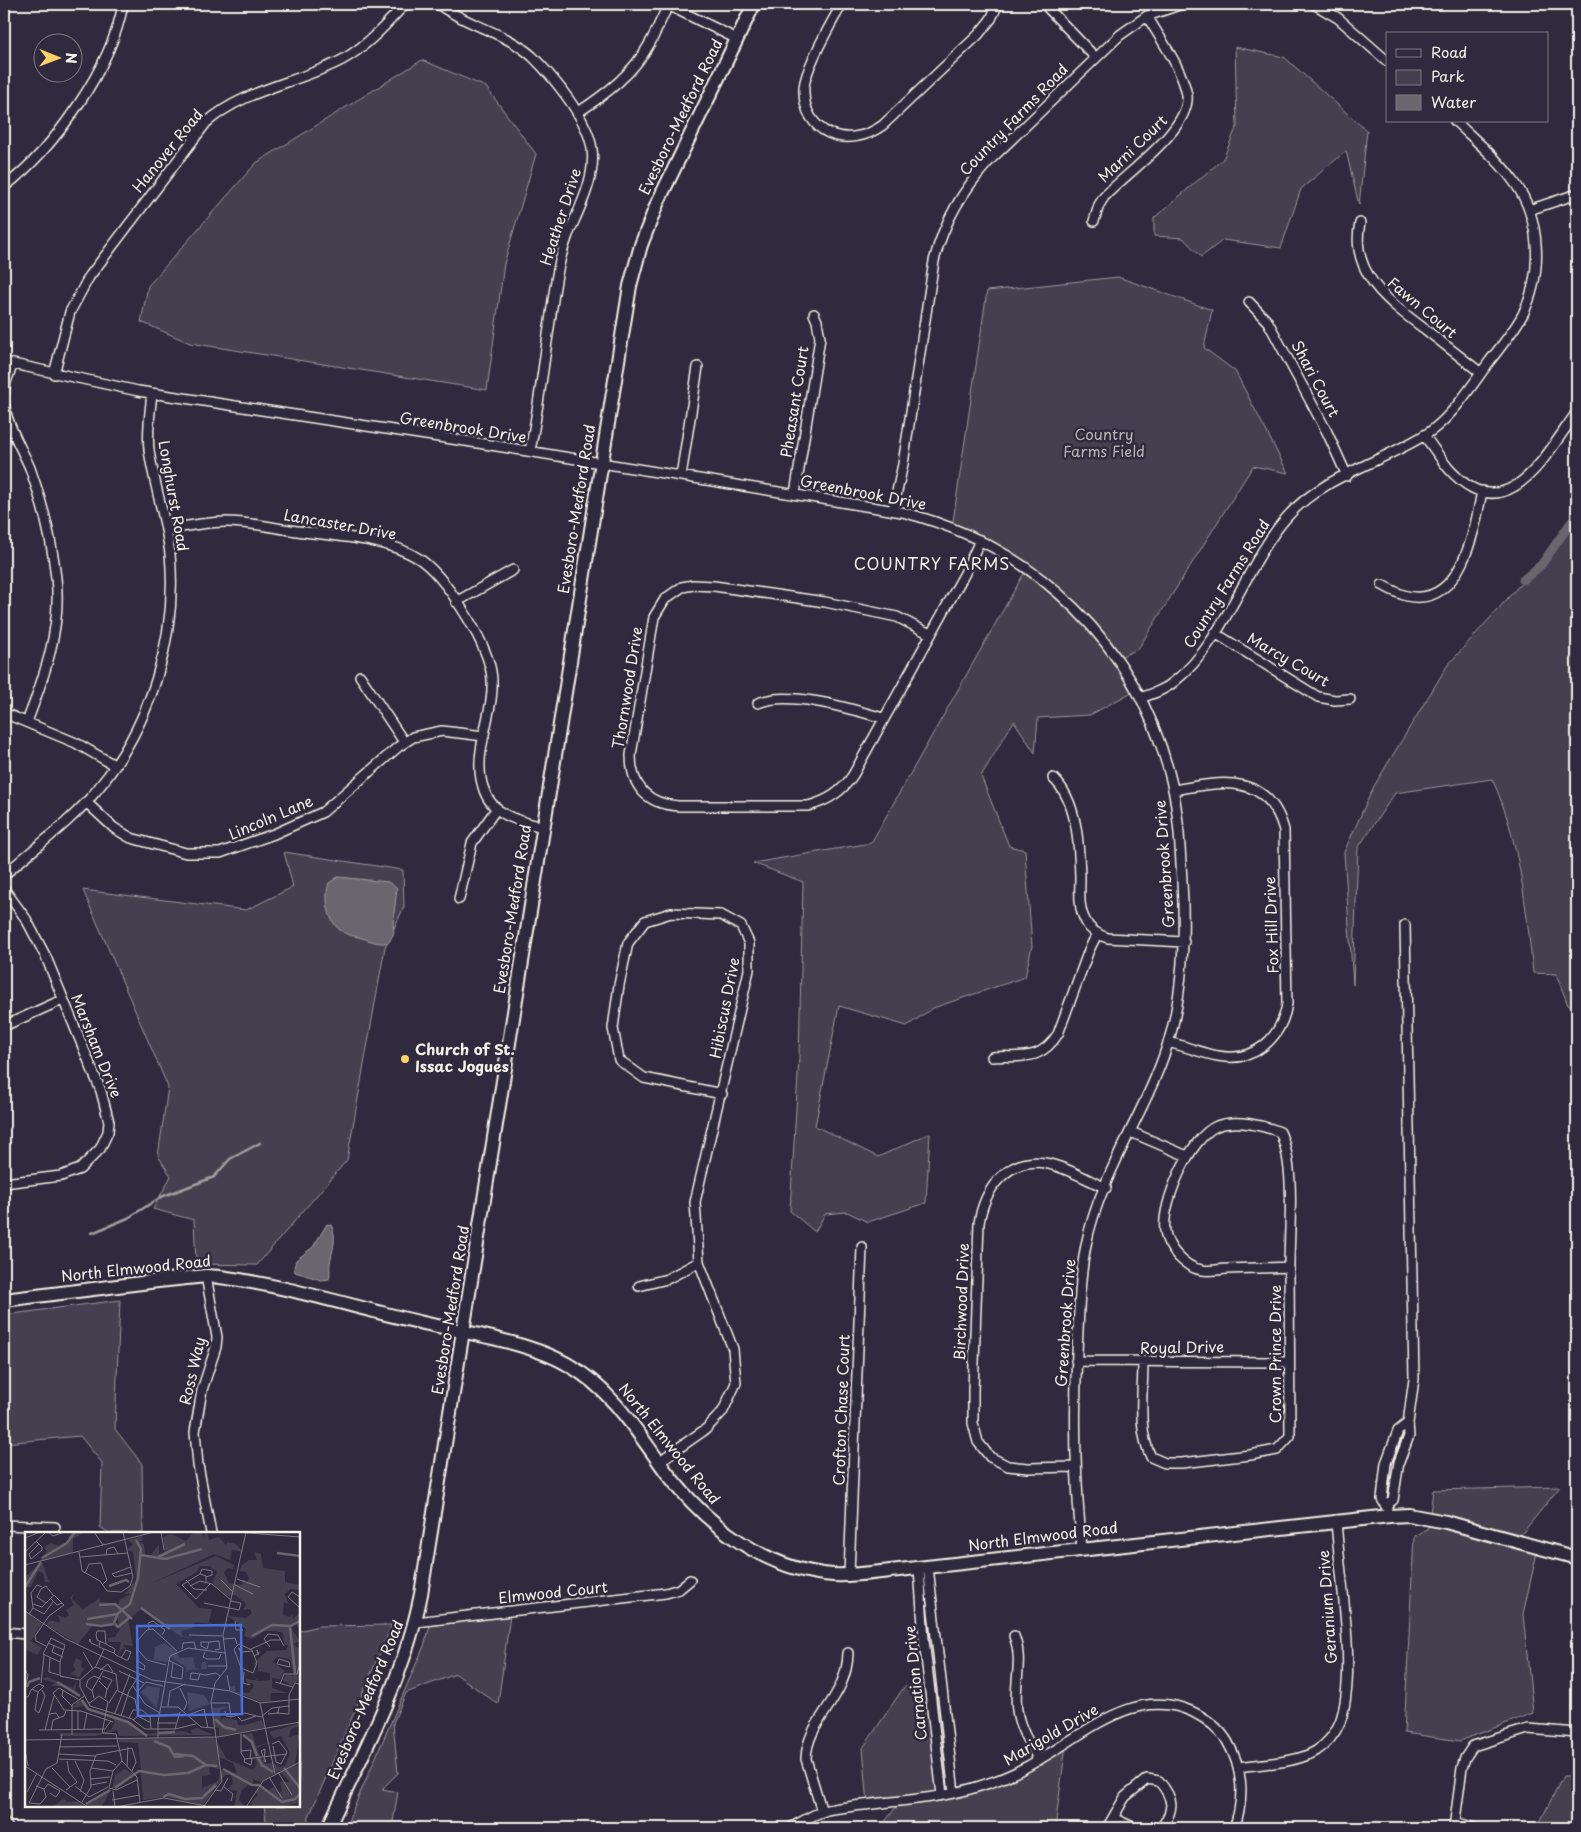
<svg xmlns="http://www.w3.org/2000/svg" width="1581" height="1832" viewBox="0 0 1581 1832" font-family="'Playpen Sans',sans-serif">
  <rect width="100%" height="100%" fill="#2f2a3d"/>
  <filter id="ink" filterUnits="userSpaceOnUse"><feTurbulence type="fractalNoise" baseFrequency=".02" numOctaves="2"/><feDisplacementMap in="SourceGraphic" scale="10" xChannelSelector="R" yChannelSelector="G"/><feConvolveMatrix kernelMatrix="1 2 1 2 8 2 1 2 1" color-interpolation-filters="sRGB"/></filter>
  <g filter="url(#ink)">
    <path fill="#454050" stroke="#9c989c" d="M1235 47 1284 57 1367 131 1359 205 1346 151 1301 189 1281 248 1223 240 1201 257 1183 238 1154 236V218L1223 159 1237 126Z
      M422 60 486 87 536 154 504 264 487 390 190 343 141 322 148 286 256 163Z
      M1118 277 1212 310 1204 348 1235 371 1288 473 1253 466 1138 649 1118 658 1132 692 1090 715 1038 718 1035 753 1014 721 981 776 1009 846 1025 850 1032 946 1025 977 933 1008 907 1026 839 1006 815 1126 878 1157 930 1133 926 1203 868 1222 847 1212 825 1214 815 1232 790 1211 799 1057 803 882 753 863 871 843 1027 568 952 528 987 291Z
      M1577 512V1005H1568L1556 974 1533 973C1526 907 1520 839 1492 779L1395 793 1358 848 1353 985 1344 852 1374 786 1447 666 1551 550Z
      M284 852 403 870 404 907 385 947 347 1160 257 1265 196 1264 194 1220 153 1209 171 1176 158 1156 168 1087 83 890 246 910 293 887Z
      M120 1300 115 1429 142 1464 143 1533H109L100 1527 102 1463 80 1436 4 1443V1315Z
      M1560 1487 1520 1536 1539 1544 1523 1614 1533 1713 1460 1741 1404 1733 1414 1536 1428 1528 1433 1490Z
      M510 1615 498 1704 456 1674 406 1693 393 1723 398 1773 382 1789 398 1792 392 1828H345L424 1646 431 1623Z
      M392 1625 304 1828H267L264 1806H299V1631L318 1626Z
      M935 1683 946 1796 1066 1745 1055 1828H880L900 1802 868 1804 863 1748 904 1687Z
      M1563 1776H1577V1828H1537Z"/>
    <path fill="#6a6670" stroke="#a19ea0" d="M338 877 388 882 397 888 393 922 394 933 389 942C379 945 372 941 362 938 355 936 346 935 340 930 328 921 324 897 329 883Z
      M327 1224 331 1225C338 1237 332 1251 330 1263 329 1269 331 1274 329 1279L321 1280 295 1272 294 1268 296 1260 313 1247Z"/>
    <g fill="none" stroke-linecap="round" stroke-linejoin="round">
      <path stroke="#a19ea0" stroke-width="2.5" d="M92 1233 128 1218 161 1197 214 1177 230 1159 260 1143"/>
      <path stroke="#6a6670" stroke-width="9" d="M1523 580 1541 565 1577 514"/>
      <g stroke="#f4f1e8" stroke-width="12">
        <path id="street" d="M438 4C467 26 506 32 533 57 554 78 588 119 592 149 596 178 579 209 568 235 556 266 554 296 549 328 543 369 538 410 530 451
          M666 4 737 39
          M842 4C831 23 805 68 804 88 802 134 848 151 883 125L978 35 991 19 998 4
          M1044 4 1095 57
          M1314 4 1338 18 1387 61
          M4 9 6 4
          M577 113C606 94 633 74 650 43 657 30 662 17 669 4
          M4 187C54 149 112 67 123 4
          M1529 210 1577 194
          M1094 221 1099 205 1104 197C1126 173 1191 129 1187 95 1182 68 1161 40 1147 16
          M1360 223C1349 274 1390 303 1426 330 1444 344 1463 359 1481 373
          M1249 302 1268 322 1327 432 1347 476
          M4 362 138 391 478 443 902 512C1036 546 1138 645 1171 780 1179 813 1180 847 1182 881 1185 931 1184 980 1172 1029 1153 1104 1101 1169 1086 1245 1079 1280 1079 1316 1077 1352 1074 1418 1075 1482 1082 1548
          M13 364C8 376 3 387 4 401 6 424 21 447 30 468 43 504 52 540 56 578 62 628 44 677 27 722
          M54 374 70 312 89 277 206 123C244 89 298 83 342 60 366 47 387 24 405 4
          M1424 435C1432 446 1440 458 1449 469 1507 533 1546 454 1577 412
          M681 476 698 367
          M795 494 820 338 817 321 814 314
          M893 510 903 464 934 261C944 221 963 190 990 160L1120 35 1147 16 1182 4
          M166 530C186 526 206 522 226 522 248 522 269 527 290 530 329 536 385 537 418 558 445 575 485 640 491 671 498 709 471 749 483 787 491 815 518 821 543 827
          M1382 585C1390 589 1398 594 1407 596 1462 608 1475 528 1482 491
          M456 602 513 570
          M1215 633 1318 697 1335 700 1350 699
          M930 634 897 617 825 602 714 586 693 585 682 587 665 599 654 617 631 755C631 787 647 804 678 806H808C828 801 842 792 853 775L965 573 980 540
          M360 676 404 742
          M1140 698C1152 694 1165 690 1175 681 1224 643 1246 563 1287 517 1323 475 1387 461 1431 431 1455 413 1472 385 1489 362 1501 346 1514 331 1523 314 1543 274 1541 219 1515 183 1498 159 1476 141 1455 121
          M758 703C789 690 851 709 883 718
          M4 713 76 743 114 765
          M1053 778C1078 801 1079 846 1080 877 1080 891 1078 907 1085 920 1089 930 1098 935 1108 938L1184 942
          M86 802 114 828 131 838 186 853H220L274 834 323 812 398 747 413 737 442 731 484 736
          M4 875C32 850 73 820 96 791 150 727 178 637 170 554 166 519 154 485 149 450 147 432 150 412 152 393
          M4 889 26 919 46 957 101 1091 109 1122 108 1132 100 1149 80 1169 61 1176 4 1183
          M459 899 472 843 497 808
          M4 1026 62 1000
          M1168 1042C1185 1046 1201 1053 1218 1056 1254 1063 1281 1039 1287 1004L1284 830C1268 771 1219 782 1173 790
          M992 1057C1021 1055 1039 1063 1058 1034L1089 950 1097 934
          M1131 1132 1187 1156
          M206 1276 217 1337 216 1347 202 1390 195 1432 198 1465 211 1533
          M639 1286 667 1279 699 1262
          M1076 1361 1289 1362
          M1143 1362C1143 1393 1137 1429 1151 1457L1165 1463H1182L1250 1455 1277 1450 1290 1436 1289 1267C1269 1268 1249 1268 1228 1269 1220 1269 1210 1272 1202 1270 1185 1268 1167 1248 1165 1231 1161 1204 1190 1137 1217 1126 1236 1119 1262 1125 1280 1132 1296 1167 1289 1228 1289 1267
          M660 1461 706 1429 723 1411 736 1383 733 1349 699 1262 695 1202 749 970V943L741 926 721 915 671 913 645 921 628 943 619 985 613 1028 619 1060 644 1078 722 1094
          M1075 1467 1028 1468 1008 1466 990 1457 978 1442 973 1423V1391L979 1223C984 1190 1007 1157 1045 1163 1066 1167 1086 1179 1106 1188
          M1387 1504 1393 1500 1399 1462 1409 1436 1408 1423 1414 1379 1405 925
          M1387 1508 1382 1499 1386 1463 1398 1431 1408 1423
          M4 1525 55 1527
          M928 1567 954 1793
          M919 1568 924 1640 942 1795
          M849 1574 862 1247
          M416 1622 666 1593 679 1589 690 1580
          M4 1632 26 1634
          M1014 1636C1024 1661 1013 1685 1017 1710 1019 1728 1030 1745 1039 1760
          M1238 1767C1262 1763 1294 1764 1316 1751 1327 1744 1335 1734 1340 1722 1358 1673 1339 1574 1336 1520
          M822 1812 806 1759C807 1719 847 1700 848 1653
          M1113 1818 1135 1828
          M4 1822 8 1828
          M1455 1822 1474 1828
          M790 1828 814 1815 827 1810C878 1801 931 1802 980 1786 1003 1779 1025 1769 1045 1756 1090 1730 1138 1686 1193 1712 1207 1719 1219 1728 1227 1741 1243 1768 1245 1799 1234 1828
          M1107 1828 1125 1797 1147 1779 1159 1781C1174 1799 1175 1809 1161 1828
          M1454 1828 1462 1768 1465 1758 1473 1746 1528 1729 1577 1733"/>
      </g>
      <g stroke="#f4f1e8" stroke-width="16">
        <path id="secondary" d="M4 1300 158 1281 206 1276 220 1277C288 1286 353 1307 419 1322 462 1332 529 1342 567 1364 612 1389 637 1432 667 1473 707 1525 765 1570 833 1575 852 1576 872 1573 890 1571L1390 1516 1409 1515 1446 1522 1577 1558
          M328 1828C363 1753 405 1676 421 1594L630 286 641 245 657 204 754 4"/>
      </g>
      <use href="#street" stroke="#2f2a3d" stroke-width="9"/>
      <use href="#secondary" stroke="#2f2a3d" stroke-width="12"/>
    </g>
  </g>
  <circle fill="#ffd166" stroke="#2f2a3d" stroke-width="2" cx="405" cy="1059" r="5"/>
  <g text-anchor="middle" stroke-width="5" stroke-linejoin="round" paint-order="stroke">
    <g font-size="15" fill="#f4f1e8" stroke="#2f2a3d">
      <text transform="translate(681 117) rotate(-64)" y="5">Evesboro-Medford Road</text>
      <text transform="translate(1014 120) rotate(-46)" y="5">Country Farms Road</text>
      <text transform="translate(1133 149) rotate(-44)" y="5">Marni Court</text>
      <text transform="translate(168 151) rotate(-51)" y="5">Hanover Road</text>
      <text transform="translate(561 217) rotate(-72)" y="5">Heather Drive</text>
      <text transform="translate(1422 308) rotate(40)" y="5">Fawn Court</text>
      <text transform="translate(1315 379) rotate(62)" y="5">Shari Court</text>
      <text transform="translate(795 402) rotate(-81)" y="5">Pheasant Court</text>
      <text transform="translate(463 428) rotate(9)" y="5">Greenbrook Drive</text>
      <text transform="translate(863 493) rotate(11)" y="5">Greenbrook Drive</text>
      <text transform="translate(173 496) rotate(80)" y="5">Longhurst Road</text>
      <text transform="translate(577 509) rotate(-81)" y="5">Evesboro-Medford Road</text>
      <text transform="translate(340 525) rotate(10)" y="5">Lancaster Drive</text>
      <text transform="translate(1227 584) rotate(-58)" y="5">Country Farms Road</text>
      <text transform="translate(1288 660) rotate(30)" y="5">Marcy Court</text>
      <text transform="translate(628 688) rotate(-81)" y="5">Thornwood Drive</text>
      <text transform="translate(271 818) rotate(-23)" y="5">Lincoln Lane</text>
      <text transform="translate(1165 864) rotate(-94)" y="5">Greenbrook Drive</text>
      <text transform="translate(513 909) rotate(-81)" y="5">Evesboro-Medford Road</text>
      <text transform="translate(1272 925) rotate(-92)" y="5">Fox Hill Drive</text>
      <text transform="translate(725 1008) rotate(-79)" y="5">Hibiscus Drive</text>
      <text transform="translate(96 1046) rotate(68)" y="5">Marsham Drive</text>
      <text transform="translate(136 1269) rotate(-6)" y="5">North Elmwood Road</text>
      <text transform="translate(962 1302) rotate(-88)" y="5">Birchwood Drive</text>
      <text transform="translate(451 1310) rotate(-81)" y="5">Evesboro-Medford Road</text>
      <text transform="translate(1066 1323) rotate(-86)" y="5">Greenbrook Drive</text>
      <text transform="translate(1182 1348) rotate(-1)" y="5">Royal Drive</text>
      <text transform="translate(1276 1354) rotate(-90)" y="5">Crown Prince Drive</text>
      <text transform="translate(193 1371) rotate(-77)" y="5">Ross Way</text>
      <text transform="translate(842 1410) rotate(-88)" y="5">Crofton Chase Court</text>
      <text transform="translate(669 1444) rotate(51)" y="5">North Elmwood Road</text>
      <text transform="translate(1043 1537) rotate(-7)" y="5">North Elmwood Road</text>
      <text transform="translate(553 1593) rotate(-6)" y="5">Elmwood Court</text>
      <text transform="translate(1328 1607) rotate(-94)" y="5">Geranium Drive</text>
      <text transform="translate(916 1683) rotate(-96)" y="5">Carnation Drive</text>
      <text transform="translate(366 1700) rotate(-67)" y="5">Evesboro-Medford Road</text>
      <text transform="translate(1051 1735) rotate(-30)" y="5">Marigold Drive</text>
    </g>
    <g font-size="15" fill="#b7b3b3" stroke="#2f2a3d">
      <text x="1104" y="440">Country<tspan x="1104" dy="17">Farms Field</tspan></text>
    </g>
    <g font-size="15" font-weight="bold" fill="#f4f1e8" stroke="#2f2a3d" text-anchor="start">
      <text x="415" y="1055">Church of St.<tspan x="415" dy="17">Issac Jogues</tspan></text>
    </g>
    <g font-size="16" letter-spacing="1" fill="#f4f1e8" stroke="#2f2a3d">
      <text x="932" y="570">COUNTRY FARMS</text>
    </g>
  </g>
  <g transform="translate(25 1532)">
    <rect width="275" height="275" fill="#2f2a3d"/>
    <path d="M46 0H60L48 7V20L14 29 21 21 20 14 26 11 33 14 42 10ZM169 0H177L178 5 182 0 184 8 194 5 201 13 202 10 211 12 218 20 207 18 205 28 189 22 125 52 191 24 209 33 208 37 203 36 199 40 204 51 217 53 218 47 222 50 224 46 221 40 215 39 216 34 224 28H232L229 20 236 22 238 36 260 39V50L275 53V58L265 57 260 62 263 72 259 70 258 83 265 85 267 82 268 87 275 80V94L273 96 271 92 266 96 275 109 268 112 275 117 273 149 267 154 257 148 262 142 269 144 265 127 252 125 248 130 260 139 255 147 247 146V156L263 161H246L245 169 236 170 205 158 204 154H210L211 160 224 161 229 154 227 150 223 153 221 147 233 149 226 143 234 149 245 148V141L233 139V130L229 134V131L242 119 261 118 263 114 259 112 258 101 251 99H240L227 107 219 104 221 97 203 84 221 86 227 81 225 77 218 78 221 72 210 63 202 64 187 51 192 40 185 34H175L172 40 151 52 174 76 187 77 184 90 187 92 170 90 167 96 156 99 157 104 168 106 157 105 116 77 103 88 108 114 98 113 102 118 97 117 93 123 96 110H83V106L90 105 95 97 92 85 90 92 67 94 53 112 21 93 25 88 35 91 33 83 40 86 44 83 41 78 49 73 45 66 49 61 47 67 58 77 74 67 76 70 94 72V68L106 62H100L111 47 108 20 102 18 108 12 103 8 117 4 118 9H113L119 12 120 23H126L134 12V22L140 20 138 5 147 2 161 9ZM17 30 24 50H20L18 41 13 39 6 55 0 56V45ZM1 80 17 92 6 109 17 116 12 123 0 117ZM139 111 152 119 154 126 168 125 170 136 176 137 177 130H181L182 137 163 138 162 141 160 134 145 125 142 130 129 128 130 115ZM51 126 57 129 56 135 59 137 53 147 52 144 45 142 50 138 48 133ZM22 145 48 156 52 149 50 158 56 165 39 154H26L30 151 17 147ZM122 154 135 156 132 176 116 160ZM162 160 179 163 185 172 164 179ZM56 166 63 176 105 191 118 202 158 199 167 202 166 198 172 196 189 203 94 204 92 198 71 204H35V201H77L80 197V200L87 197 90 189 86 185 64 179 59 174 47 176ZM209 174 195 178 196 189 198 186 212 188 213 193H219L237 188 240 196 194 204V196L189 195 187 176ZM275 191V194L266 197 264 205 275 202 270 231 272 235 274 231 275 271 252 275H229L225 271 233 263 230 260 234 255 242 259 249 255 254 261 257 259 255 250H265L254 239 236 250 228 247V252H235L233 255 223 253 216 259 214 268 220 274 209 275 212 259 203 257 208 251 206 243H200L178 273 140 265 118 268 116 240H111L116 237 113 211 94 210V207L189 206 202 227 228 238 232 232 231 226 224 208 217 203 227 201 231 214 243 211 232 216 234 223 240 232 248 231 255 235 260 234 265 221 256 204 248 206 244 200ZM194 225 208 231 212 241 196 239 193 249 177 256V244L185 243 184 235 195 237ZM99 237 109 242 87 257 90 243ZM86 258 76 275 62 273 82 259ZM39 266 42 270 53 269 61 275H28Z" fill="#454050" fill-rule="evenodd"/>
    <path fill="none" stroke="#6a6670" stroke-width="2.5" d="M252 21 275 24M116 23 140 27 177 17M133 25 160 12M17 26 42 11 50 0M84 54 101 48 104 50M0 55 16 30M74 73 90 72 107 87M116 76 145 97M62 87 93 82M89 91 93 81 105 72 113 46 116 17 111 8M61 92 76 94 89 92M90 92 93 95 105 85M265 95 270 141M227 104 247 93 265 94 275 89M32 150 55 164M2 155 4 150 15 146M57 168 63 177 103 190 122 204M190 187 199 195 211 198M134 201 150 200M218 203 227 210 232 224M129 209 144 215 150 225 159 224M150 222 168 224 181 233 192 234M233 226 237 233 248 240M259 236 275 256M198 237 227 253H234L257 270 270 267 275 262M90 256 114 239 139 243 163 241 181 233M138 265 144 262 160 267 177 266 191 253M61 272 85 258"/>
    <path fill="none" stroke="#7e7a81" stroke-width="1" d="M23 0 28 4 40 0M69 0 78 13M136 0 139 18M211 0 275 5M0 6 15 0M11 9 17 15V18L6 27 4 22 14 12M0 20 21 0M54 20 57 39 75 49 82 59 96 60 105 54 108 45 98 0M81 23 82 17 89 15 93 22M55 25 103 21M0 33 129 0M106 35 87 42 90 45 107 41M60 41 64 32 76 31 82 48 77 53M175 42 177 37 187 39V43L181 45M212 47 235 55M161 48 169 57 182 58M196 48 208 60M181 50V44L175 42 157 53 171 67 186 51M210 53 228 62M165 54 175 49 187 52 206 68M275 65 267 60 263 65 275 76M25 66 32 73 37 71M21 71 12 65 16 57 21 54 28 63M179 71 214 78 216 71 206 69M8 72 17 75 29 63 39 73 24 84 10 104 11 109 21 114M8 76 19 82 28 70M0 79 41 107 127 148 205 159 235 171 275 167M4 82 8 76 6 61 12 53 17 55M210 89 211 98H218L215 100M124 97 123 91 128 89 140 98 137 103M164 103 197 104M26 106 40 113 35 130 18 122ZM199 107 210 106 212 112M75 109 74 115 89 121 90 117 81 112 80 99H72L71 103 72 108 81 112M65 110 64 108 65 107 66 111 73 114M184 110H176V114L182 117 184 110 194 109 195 117 190 118M23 111 39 118M214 112 227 118 232 131 228 141 216 136 209 117ZM29 114 27 120 38 125M245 115 239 107 243 102 253 103 259 114M79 117 71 134 55 148V155L65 174 107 187 120 197H150L171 192M157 117 158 111 169 110 171 117M226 117 246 108H255M215 119 214 116 217 120 227 119M58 120 68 137M180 120 178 125 182 127H194L196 122M89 121 91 123 101 128H103L106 120 101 118 96 126M229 124 233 122H234L232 118 233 123M25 126 24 140 34 143M254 127 264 130 265 135 252 132ZM112 128 120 134 119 138 112 135ZM143 128 157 135 158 136 157 147 146 145 148 131M35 130V144L55 148M141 133 122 128 113 118V108L122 98 128 97 152 119M183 134H202M70 135 91 142 93 159 110 167 112 177M0 138 3 143 0 158M75 138 83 132 88 140M94 139 119 151M219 140 218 151 225 153M175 142 173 148 165 147 166 141H168L175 142 181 143 191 141 195 144M202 143 205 159M77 144 87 148 82 158M74 149 82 157 80 166M250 150 268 155M16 151 19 123M255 152 259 142H272L275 131M108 154 120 172 135 181M155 156 162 171 159 178M38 158 37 164 47 174M67 159 61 154 63 148 69 144 76 147M13 160 10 178 14 181 20 164 17 158M112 160 121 150 138 154M0 165H3L6 158 8 156 14 152 19 154 13 160 7 157M69 166 67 158 78 139M53 167 34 156 28 161 39 178 56 179 88 190M84 171 92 158M186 171H204L206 185 201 184 200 179M235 171 250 242M63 172 74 164 83 170 77 201 91 202 97 229 112 245 115 270M143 174 145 159 160 152M136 175H153L176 195 189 196M53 179V198M90 181 105 142M252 181 264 182V163L270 151 275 152M24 182 29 164M243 182 253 181 254 175M134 183 154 182M163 183 179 177 183 196M96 184 104 159 115 142M206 185 220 181 236 185 247 176 264 174M213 185 217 189 231 184M104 186 108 178H117L125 185 126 197M108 188 113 184 126 191M132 191H151M59 197 62 181M150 197 155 180M14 198 80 197 86 189M20 198 24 182 31 181 34 185M26 198 28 188 39 184 41 179M216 202V221L220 227 262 222M47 203V173L59 164M133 206V190L145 124 163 116 200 121M0 208 193 205 275 190M247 212 254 209 262 220 256 232 251 230 248 214M34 215 92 214M0 218 3 234M216 219 226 218 225 227M34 222 70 224M238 224 236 219 240 217 239 229 241 230 240 227M220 226 219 230 226 233 227 226M34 227 83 229 91 233M50 229 59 248 55 260M97 229 88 239 84 256 91 258 112 248M0 234 63 275M102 234 103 215M27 236 45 255M66 236 88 239M253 240 267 263M244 245 257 266M66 247 85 245M66 253 82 250M11 254 19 257 23 252 35 259 31 265 25 261M50 254 64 265 83 255M199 255 208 262 206 269M19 257 21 265 15 272 4 271 21 237 32 231 37 202M41 258 52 250 44 240 42 229M190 258 196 259 203 246M88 259 90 275M2 260 12 241M87 268 115 263M57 270 66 255 65 239 71 223 107 216 111 230 107 239M179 274 197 249 186 170 190 151 202 136 198 103 221 0M91 275 139 266 181 274M221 275 238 249 275 230"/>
    <path fill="#486fdb" fill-opacity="0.15" stroke="#486fdb" stroke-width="2.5" d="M216 93 217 182 113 184 112 94Z"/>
    <rect width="275" height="275" fill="none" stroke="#f4f1e8" stroke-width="2.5"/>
  </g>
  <rect width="1581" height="1832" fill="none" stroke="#2f2a3d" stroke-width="20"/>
  <rect x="10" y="10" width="1561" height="1812" fill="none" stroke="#f4f1e8" stroke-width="2" filter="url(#ink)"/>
  <rect x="1386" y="32" width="162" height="90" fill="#2f2a3d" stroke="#7e7a81"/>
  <rect x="1396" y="49" width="25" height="8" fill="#2f2a3d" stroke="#7e7a81"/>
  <text x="1431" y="58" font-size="15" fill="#f4f1e8">Road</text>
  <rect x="1396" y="70" width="25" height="15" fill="#454050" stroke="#7e7a81"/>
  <text x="1431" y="82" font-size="15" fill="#f4f1e8">Park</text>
  <rect x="1396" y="95" width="25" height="15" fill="#6a6670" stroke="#7e7a81"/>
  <text x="1431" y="108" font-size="15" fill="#f4f1e8">Water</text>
  <g transform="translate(58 58) rotate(91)"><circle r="24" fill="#2f2a3d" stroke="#7e7a81"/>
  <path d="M0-4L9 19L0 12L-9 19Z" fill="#ffd166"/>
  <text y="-8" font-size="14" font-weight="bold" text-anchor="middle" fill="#f4f1e8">N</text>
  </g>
</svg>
